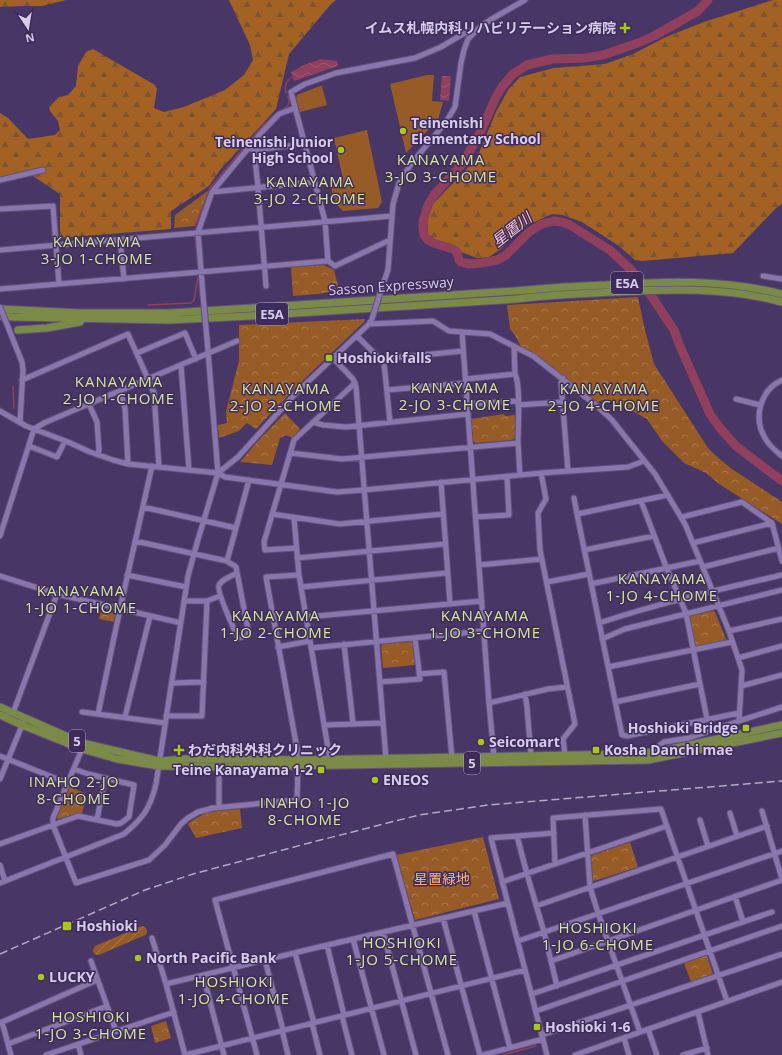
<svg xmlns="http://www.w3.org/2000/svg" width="782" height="1055" viewBox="0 0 782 1055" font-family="'Open Sans','Noto Sans JP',sans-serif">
  <defs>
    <pattern id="forest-firs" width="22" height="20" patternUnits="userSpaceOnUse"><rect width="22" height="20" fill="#a36224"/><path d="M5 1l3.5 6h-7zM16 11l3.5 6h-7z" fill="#7b5432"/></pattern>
    <pattern id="park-crowns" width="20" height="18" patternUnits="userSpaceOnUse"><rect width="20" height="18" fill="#965b26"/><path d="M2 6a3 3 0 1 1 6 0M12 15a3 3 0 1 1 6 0" fill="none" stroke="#a97950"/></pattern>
    <pattern id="garden-furrows" width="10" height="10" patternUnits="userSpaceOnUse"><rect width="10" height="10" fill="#965b26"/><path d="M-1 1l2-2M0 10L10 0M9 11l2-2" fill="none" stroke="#a97950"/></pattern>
    <pattern id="water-waves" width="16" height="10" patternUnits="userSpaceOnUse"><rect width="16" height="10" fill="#903f5c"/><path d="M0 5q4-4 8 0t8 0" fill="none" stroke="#9f5a74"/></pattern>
  </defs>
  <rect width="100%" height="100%" fill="#483666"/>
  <path fill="#965b26" d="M427 75H434L432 101 443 102 438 120 406 153 390 84Z
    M320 86H322L327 105 300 112 296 98 297 95Z
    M367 130 382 202 378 208 343 211 334 202 336 199 333 196 330 182 343 179 334 138Z"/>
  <path fill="url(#forest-firs)" d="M0 0H66L42 6H24L0 7Z
    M229 0H336L331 4 289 54 276 109 220 170 209 186 171 211V229L60 238V194L27 172 0 177V113L8 118 28 139 55 135 60 130 58 121 50 111 49 107 59 97 68 95 76 86 78 66 86 52 93 49 155 85 157 89 154 108 164 112 184 107 225 90 244 75 253 60 250 45Z
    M773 0H782V204L776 208 733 253 642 261 635 260 619 246 582 222 562 215 552 214 519 229 502 248 489 257 477 258 461 252 452 244 439 242 428 234 427 218 433 204 477 158 496 112 508 90 520 77 554 68 605 64 633 54 666 37 704 22Z"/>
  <path fill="url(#park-crowns)" d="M209 190 195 226 174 228 175 215Z
    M324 265 334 270 339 290 318 294 293 296 291 267Z
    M638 297 645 330 654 364 708 448 716 456 732 469 782 502V524L719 484 706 473 684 463 662 441 647 419 625 407 605 399 596 403 569 380 536 356 522 349 516 337 510 329 507 305Z
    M365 319 364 322 294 389 256 429 247 423 239 431 219 438 218 425 227 423 226 411 239 361V325Z
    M285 413 300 429 293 438 286 435 280 438 272 465 240 462 257 442Z
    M504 414 505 416 515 415V438L512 440 476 443 473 441 471 419Z
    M101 611 114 613 115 615 114 622 99 619Z
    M713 611 715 612 726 639 725 641 696 647 695 646 690 619V616Z
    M412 642 413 643 415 665 383 668 381 646 383 644Z
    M70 787 85 793 83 801 85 802 82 813H78L59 819 57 818V816Z
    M240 809 242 828 196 838 188 824C204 810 221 810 240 809Z
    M483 837 499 899 415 920 396 855Z
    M630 842 638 867 594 881 592 880 590 857 593 855Z
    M706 955 707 956 713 974 691 982 684 963Z
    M166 1021 171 1038 155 1043 151 1026Z"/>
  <path fill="url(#garden-furrows)" d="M142 926 145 927 147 930V933L145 935 99 955H96L93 952V950L95 946Z"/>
  <path fill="url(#water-waves)" d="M321 59 337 61 338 66 294 81 291 72 304 65Z
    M442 76H451L449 101 440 100Z"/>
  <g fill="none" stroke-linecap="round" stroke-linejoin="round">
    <path stroke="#903f5c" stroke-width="1.5" d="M286 93C284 86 286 81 292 77
      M280 112C287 106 291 106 288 96
      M195 226 210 188 263 125 273 116
      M195 237 198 266
      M148 305 191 303 194 300 198 277
      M13 386 14 408
      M503 1055 536 1046"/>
    <path stroke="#903f5c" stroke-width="9" d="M708 0 698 11 654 36 638 43 603 55 585 58 552 59 527 65 513 74 502 87 496 97 481 131 463 163 434 195 428 205 423 221V228L424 235 428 240 433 243 453 249 457 252 459 260 461 262 470 264 482 263 497 260 506 255 529 232 542 224 554 221 562 222 570 225 611 251 630 269 646 288 674 330 679 344 710 414 720 428 736 446 782 481"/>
    <g stroke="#61517a" stroke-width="7">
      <path id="minor" d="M251 149 254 150 304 144
        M254 150 258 187 266 286
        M0 180 43 170
        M212 192 314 182
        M0 209 53 206 59 284
        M120 239 124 279
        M0 250 392 216
        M328 261 325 221 291 92 305 84 336 73 415 58 441 47 468 31 475 32
        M763 276 782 279
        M382 287 388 270 393 204 399 183 411 164 446 122 455 107 461 63 464 50 468 39 480 27 490 20 525 0
        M0 289 328 261 335 266 390 240
        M203 295 198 232 212 192 260 134 279 114 295 108
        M369 324 433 321 449 331 490 334 533 356 597 406 612 420 655 474 685 524 729 631 742 670 739 721 689 738 664 742 659 746 658 753
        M462 332 489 703 494 757
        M357 336 384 363 390 422
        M514 346 515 374C521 385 518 428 518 443 519 454 519 464 520 475
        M137 353 185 333 196 359
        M333 358 353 379 356 387 386 759
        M381 359 463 351
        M181 365 189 470
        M563 378 561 383 568 471
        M466 379 515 374
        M22 380 128 334 148 379 154 393 159 467
        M782 380C760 390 753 418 765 438 769 446 776 451 782 456
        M387 390 466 383
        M120 391 125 408 128 464
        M736 399 760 405
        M89 404 97 422 99 450 98 455
        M468 404 518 401
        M518 405 563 402
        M0 411 26 426 68 442 90 452 113 460 128 464 218 473 225 477 337 492 364 490 541 473 628 467 644 461
        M20 422 23 370
        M313 422 323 425 346 427 468 414
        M29 446 57 457 65 441
        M290 453 342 459 518 443
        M218 473 238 457 296 393 369 324 370 322
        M541 473 546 499 538 513 540 550 575 724 563 739 565 755
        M441 482 450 603
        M668 495 577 514 622 735 627 736 739 713
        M574 498 577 514
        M641 501 667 569 686 613 707 719
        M143 507 236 528
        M272 514 340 524 443 514
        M476 517 509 515 507 476
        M682 517 742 502 772 523 782 561
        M294 518 299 575 330 760
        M0 536 34 429 44 423 237 341
        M135 541 227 561C230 564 233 564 236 567L249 635 238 638C234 629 216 591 219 585 222 579 232 576 237 573
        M693 543 772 523
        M296 548 265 550 264 542 294 440 355 383
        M584 550 654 536
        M297 558 445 544
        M227 561 249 480
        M479 565 542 559
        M703 567 779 548
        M127 575 186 587
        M299 575 266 577 299 760
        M0 576 57 594 181 623
        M547 582 589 574
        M591 584 700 561
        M301 587 447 573
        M184 601H207L220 596
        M306 617 482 601
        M599 623C659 603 721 589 782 575
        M729 631 782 619
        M602 639 625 629 782 590
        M344 644 353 723
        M278 647 310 641
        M311 648 484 631
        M738 658 782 646
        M608 667 732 642
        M419 674 444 672 452 758
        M380 682 420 679 415 638
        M172 683 204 682
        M741 686 782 675
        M525 694 527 707 531 756
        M615 702 700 684
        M489 703 548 689 567 687
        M82 712 165 723
        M13 713 57 594
        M98 714 120 609 152 466
        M166 716H202L207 601
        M125 717 150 616
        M739 721 782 707
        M324 725 383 723
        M82 749 53 818V825L76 883 149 860 165 845 181 824 188 818 198 812 213 808 297 800 298 766
        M0 756 67 783
        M219 767V807
        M0 779 23 723
        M762 811 782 879
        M730 813 737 836
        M585 815 590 887 598 913 640 1032
        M97 820 105 778
        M700 820 708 846
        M517 836 527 874 544 932 557 986
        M0 844 53 825 78 816 117 824 121 823 129 817 134 785 88 774 74 769
        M555 864 553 818 661 809 727 1001
        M0 865 5 881
        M502 882 667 826
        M0 883 124 834C143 818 150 809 156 784L188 576 197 543 218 473 207 339
        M735 896 743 922
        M536 906 767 826
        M474 911 510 1048
        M443 918 480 1055
        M383 932 416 1055
        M152 938 166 984 185 1055
        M353 939 384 1055
        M518 941 782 851
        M327 945 344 1015
        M295 953 314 1023
        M265 960 283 1030
        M91 961 116 1031
        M551 961 782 880
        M203 975 224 1055
        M166 984 319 947 508 903
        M532 994 772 912
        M536 1011 782 926
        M698 1012 708 1055
        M342 1016 352 1055
        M2 1022 11 1055
        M0 1023 97 980
        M312 1023 320 1055
        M648 1029 657 1055
        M282 1030 288 1055
        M542 1035 782 954
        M624 1038 629 1055
        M8 1044 107 1006
        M78 1044 81 1055
        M46 1055 174 1012
        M185 1055 525 970
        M257 1055 215 900 393 854 448 1055
        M483 1055 543 1039
        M547 1055 491 838 554 833
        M575 1055 782 982
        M683 1055 707 1048"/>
    </g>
    <g stroke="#61517a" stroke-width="9">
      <path id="highway" d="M0 309 81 313H170L252 308 515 291C546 288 576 286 606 285 668 281 722 279 782 294
        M0 316 13 317 170 320 250 316 516 299C548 295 580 294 613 292 669 289 727 287 782 302
        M18 330 47 328 80 322
        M0 707 82 743 159 761 186 759 299 760 630 754 657 752 782 725
        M0 715 22 725 82 749 117 759 159 766 219 767 648 760 782 733"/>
    </g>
    <use href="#minor" stroke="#8976ac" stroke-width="5"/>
    <use href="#highway" stroke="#7b8b47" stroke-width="7"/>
    <path stroke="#b4a8ca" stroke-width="1.5" stroke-dasharray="8 4" stroke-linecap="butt" d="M0 954 145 890 193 874 309 843 419 815 488 805 782 781"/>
    <g stroke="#61517a" stroke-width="7" stroke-linecap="butt">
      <path id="minor-bridge" d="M203 295 207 339
        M0 307 22 362 23 370
        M372 319 382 287"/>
    </g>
    <use href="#minor-bridge" stroke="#8976ac" stroke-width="5"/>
  </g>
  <g fill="#a9c719" stroke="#3e2b5b" stroke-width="1.5">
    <path d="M623 22h4v4h4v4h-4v4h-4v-4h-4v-4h4z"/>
    <circle cx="403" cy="131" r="4"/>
    <circle cx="341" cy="150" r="4"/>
    <rect x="325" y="354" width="8" height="8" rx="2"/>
    <rect x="742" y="724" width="8" height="8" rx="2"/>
    <circle cx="481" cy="742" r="4"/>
    <path d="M177 744h4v4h4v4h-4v4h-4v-4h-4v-4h4z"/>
    <rect x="592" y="746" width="8" height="8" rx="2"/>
    <rect x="317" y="766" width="8" height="8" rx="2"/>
    <circle cx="375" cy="780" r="4"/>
    <rect x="62" y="921" width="10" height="10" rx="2"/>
    <circle cx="138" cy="958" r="4"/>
    <circle cx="41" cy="977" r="4"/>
    <rect x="533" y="1023" width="8" height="8" rx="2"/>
  </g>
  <g text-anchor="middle" stroke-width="3" stroke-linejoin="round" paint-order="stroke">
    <g fill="#3e2b5b" stroke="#a99cc0" stroke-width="1">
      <rect x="611" y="272" width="32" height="22" rx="3"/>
      <rect x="256" y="303" width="32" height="22" rx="3"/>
      <rect x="69" y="730" width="16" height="22" rx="3"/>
      <rect x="464" y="752" width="16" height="22" rx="3"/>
    </g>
    <g font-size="13" font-weight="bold" fill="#d7cdeb">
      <text x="627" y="288">E5A</text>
      <text x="272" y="319">E5A</text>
      <text x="77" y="746">5</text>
      <text x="472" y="768">5</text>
    </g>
    <g font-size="14" font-weight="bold" fill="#d7cdeb" stroke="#3e2b5b" text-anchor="start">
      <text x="616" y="33" text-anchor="end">イムス札幌内科リハビリテーション病院</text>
      <text x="411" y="128">Teinenishi<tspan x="411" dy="16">Elementary School</tspan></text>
      <text x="333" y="147" text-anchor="end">Teinenishi Junior<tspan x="333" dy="16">High School</tspan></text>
      <text x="337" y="363">Hoshioki falls</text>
      <text x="738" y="733" text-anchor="end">Hoshioki Bridge</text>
      <text x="489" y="747">Seicomart</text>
      <text x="188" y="755">わだ内科外科クリニック</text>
      <text x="604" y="755">Kosha Danchi mae</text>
      <text x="313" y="775" text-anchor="end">Teine Kanayama 1-2</text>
      <text x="383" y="785">ENEOS</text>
      <text x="76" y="931">Hoshioki</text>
      <text x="146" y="963">North Pacific Bank</text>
      <text x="49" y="982">LUCKY</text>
      <text x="545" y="1032">Hoshioki 1-6</text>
    </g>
    <g font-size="14" fill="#d7cdeb" stroke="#3e2b5b">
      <text transform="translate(391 286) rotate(-4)" y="5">Sasson Expressway</text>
    </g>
    <g font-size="14" fill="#ffb67a" stroke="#3e2b5b">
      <text x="442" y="884">星置緑地</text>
    </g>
    <g font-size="15" letter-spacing="1" fill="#d5e89c" stroke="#3e2b5b">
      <text x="441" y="165">KANAYAMA<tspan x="441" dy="17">3-JO 3-CHOME</tspan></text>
      <text x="310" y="187">KANAYAMA<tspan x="310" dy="17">3-JO 2-CHOME</tspan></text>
      <text x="97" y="247">KANAYAMA<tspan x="97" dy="17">3-JO 1-CHOME</tspan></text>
      <text x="119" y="387">KANAYAMA<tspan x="119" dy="17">2-JO 1-CHOME</tspan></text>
      <text x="455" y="393">KANAYAMA<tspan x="455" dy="17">2-JO 3-CHOME</tspan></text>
      <text x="286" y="394">KANAYAMA<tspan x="286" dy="17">2-JO 2-CHOME</tspan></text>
      <text x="604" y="394">KANAYAMA<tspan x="604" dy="17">2-JO 4-CHOME</tspan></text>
      <text x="662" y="584">KANAYAMA<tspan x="662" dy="17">1-JO 4-CHOME</tspan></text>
      <text x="81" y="596">KANAYAMA<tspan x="81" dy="17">1-JO 1-CHOME</tspan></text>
      <text x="276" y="621">KANAYAMA<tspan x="276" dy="17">1-JO 2-CHOME</tspan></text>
      <text x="485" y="621">KANAYAMA<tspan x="485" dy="17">1-JO 3-CHOME</tspan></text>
      <text x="74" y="787">INAHO 2-JO<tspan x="74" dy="17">8-CHOME</tspan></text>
      <text x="305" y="808">INAHO 1-JO<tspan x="305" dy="17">8-CHOME</tspan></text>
      <text x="598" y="933">HOSHIOKI<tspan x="598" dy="17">1-JO 6-CHOME</tspan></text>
      <text x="402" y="948">HOSHIOKI<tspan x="402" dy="17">1-JO 5-CHOME</tspan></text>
      <text x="234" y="987">HOSHIOKI<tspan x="234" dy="17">1-JO 4-CHOME</tspan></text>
      <text x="91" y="1022">HOSHIOKI<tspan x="91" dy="17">1-JO 3-CHOME</tspan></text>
    </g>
    <g font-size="15" font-style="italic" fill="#f8c8d5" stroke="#3e2b5b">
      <text transform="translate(512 230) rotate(-38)" y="5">星置川</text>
    </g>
  </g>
  <g transform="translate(28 28) rotate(168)" stroke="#3e2b5b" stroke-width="3" paint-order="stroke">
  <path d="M0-3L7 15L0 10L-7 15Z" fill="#d7cdeb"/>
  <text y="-6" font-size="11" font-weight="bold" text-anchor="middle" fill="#d7cdeb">N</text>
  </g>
</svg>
